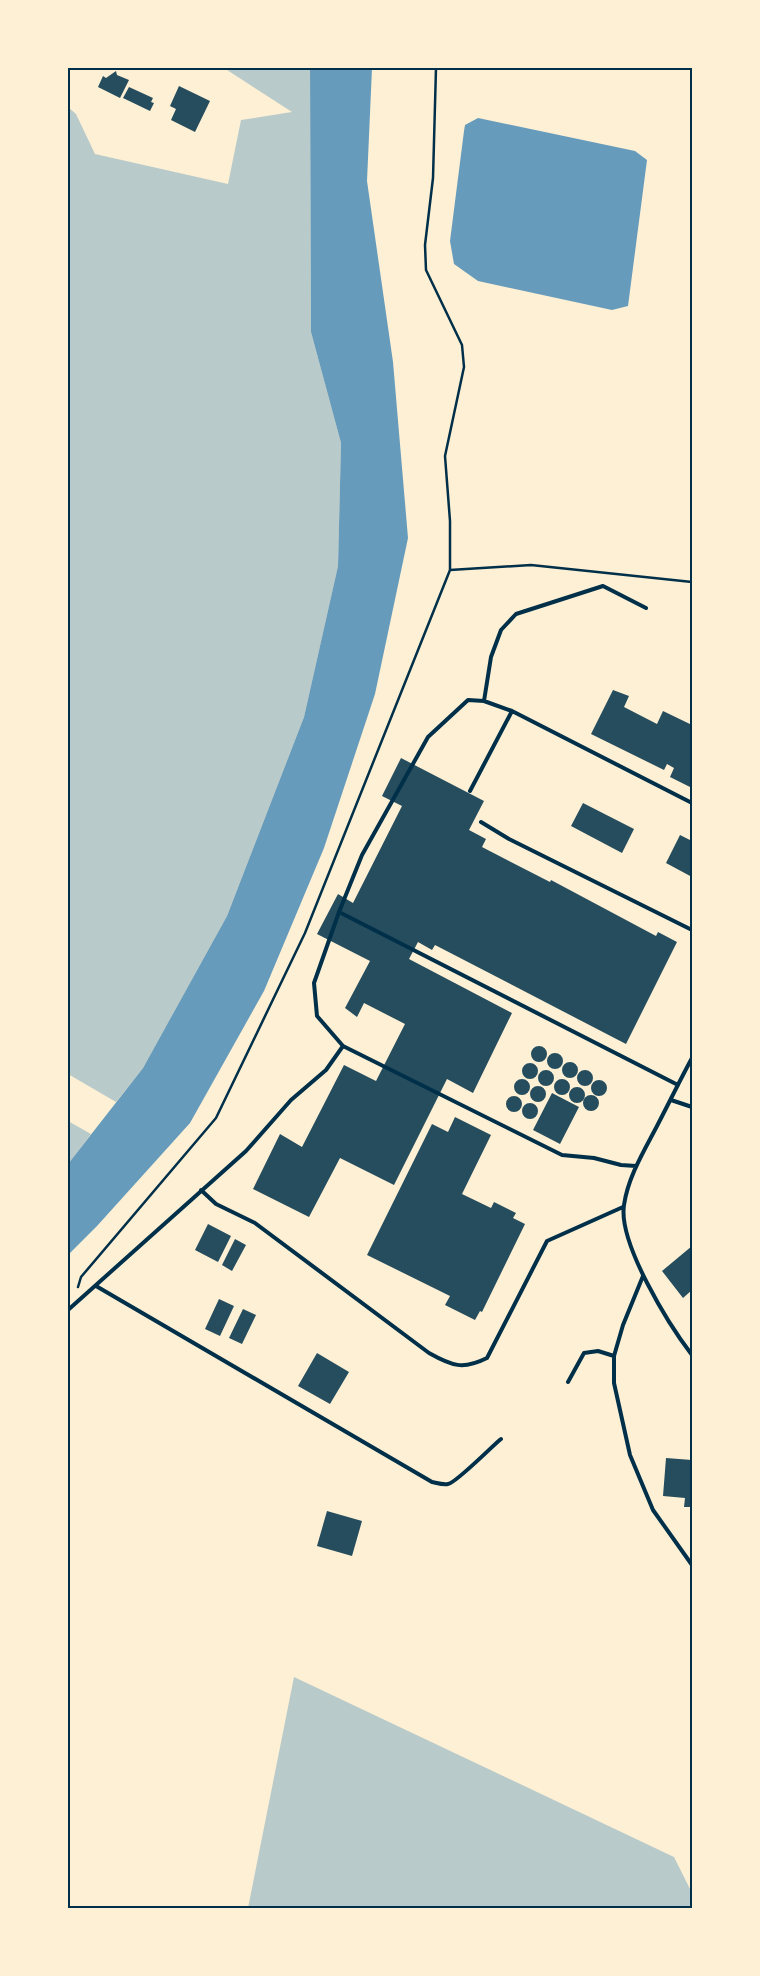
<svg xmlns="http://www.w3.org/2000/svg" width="760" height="1976" viewBox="0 0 760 1976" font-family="'Roboto Condensed',sans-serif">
  <rect width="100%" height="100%" fill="#fdf0d5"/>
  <path fill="#b9caca" d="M224 68H310L311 332 341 443 338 566 304 717 227 916 143 1068 116 1102 68 1074V107L76 114 95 154 228 184 241 120 292 112Z
    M68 1121 91 1134 68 1164Z
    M294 1677 674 1857 692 1893V1908H248Z"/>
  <path fill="#669bbc" d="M310 68H372L367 181 393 362 408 538 375 694 324 848 264 991 190 1123 97 1226 68 1255V1164L143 1068 227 916 304 717 338 566 341 443 311 332Z
    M478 118 635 151 647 160 628 306 612 310 478 281 454 264 450 241 464 131 465 125Z"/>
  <path fill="#264d5e" d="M116 71 117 75 129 80 120 98 98 87 103 76 106 78Z
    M179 86 210 101 195 132 171 120 176 109 170 106Z
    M129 87 153 98 151 102 154 103 150 111 123 98Z
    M613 690 629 696 624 707 657 724 663 711 692 725V788L670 777 674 768 667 764 664 770 591 734Z
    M401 758 484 801 469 830 486 839 482 847 550 882 551 880 656 936 658 932 677 942 626 1044 435 945 432 950 418 942 409 959 512 1013 473 1093 447 1079 394 1185 340 1158 309 1217 253 1189 280 1134 302 1147 344 1065 376 1081 405 1024 364 1003 357 1017 345 1008 370 961 317 934 338 894 353 903 402 806 382 796Z
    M583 803 634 829 622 853 571 826Z
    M680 835 692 841V877L666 863Z
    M531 1054a8 8 0 1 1 16 0a8 8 0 1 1-16 0Z
    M547 1061a8 8 0 1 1 16 0a8 8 0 1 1-16 0Z
    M562 1070a8 8 0 1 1 16 0a8 8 0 1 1-16 0Z
    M522 1071a8 8 0 1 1 16 0a8 8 0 1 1-16 0Z
    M538 1078a8 8 0 1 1 16 0a8 8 0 1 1-16 0Z
    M577 1078a8 8 0 1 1 16 0a8 8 0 1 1-16 0Z
    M554 1087a8 8 0 1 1 16 0a8 8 0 1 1-16 0Z
    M514 1087a8 8 0 1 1 16 0a8 8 0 1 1-16 0Z
    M591 1088a8 8 0 1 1 16 0a8 8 0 1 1-16 0Z
    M530 1094a8 8 0 1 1 16 0a8 8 0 1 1-16 0Z
    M569 1095a8 8 0 1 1 16 0a8 8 0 1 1-16 0Z
    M552 1093 579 1107 560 1144 533 1130Z
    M583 1103a8 8 0 1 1 16 0a8 8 0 1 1-16 0Z
    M506 1104a8 8 0 1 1 16 0a8 8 0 1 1-16 0Z
    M522 1111a8 8 0 1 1 16 0a8 8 0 1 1-16 0Z
    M455 1117 491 1135 462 1194 491 1208 494 1202 516 1213 513 1218 525 1224 482 1312 480 1311 475 1320 445 1305 450 1296 367 1255 432 1124 448 1132Z
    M208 1224 231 1236 218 1262 195 1250Z
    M235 1239 246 1245 232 1271 222 1265Z
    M692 1246V1290L683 1298 662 1271Z
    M219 1299 234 1306 220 1336 205 1329Z
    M243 1309 256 1315 242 1344 229 1338Z
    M317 1353 349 1372 330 1404 298 1386Z
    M666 1458 692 1460V1507H684L685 1498 663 1496Z
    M327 1511 362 1521 352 1556 317 1546Z"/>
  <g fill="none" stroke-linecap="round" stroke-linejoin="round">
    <path stroke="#003049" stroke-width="2.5" d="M450 570 531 565 692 582
      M78 1287 81 1277 216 1118 305 933 450 570V521L445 456 464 367 462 345 426 270 425 245 433 178 436 68"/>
    <path stroke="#003049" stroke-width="4" d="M484 701 512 711 692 803
      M470 791 512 711
      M481 822 509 839 692 930
      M339 912 678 1085
      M343 1046 562 1155 594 1158 621 1165 636 1166
      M692 1058C680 1080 669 1103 657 1126 644 1151 628 1177 624 1205 618 1243 669 1325 692 1355
      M671 1100 692 1107
      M201 1190 216 1204 255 1223 429 1353C452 1366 463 1370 487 1358L547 1241 623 1207
      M96 1286 432 1482C437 1483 443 1485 448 1484 456 1483 491 1447 501 1439
      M68 1310 246 1151 291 1100 326 1070 343 1046 317 1016 314 983 339 912 362 855 428 737 468 700 484 701 491 657 501 630 516 614 603 586 646 608
      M614 1356V1383L630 1455 653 1510 692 1565
      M568 1382 584 1353 598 1351 614 1356 623 1325 643 1276"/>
  </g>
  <rect width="760" height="1976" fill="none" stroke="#fdf0d5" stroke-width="138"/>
  <rect x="69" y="69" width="622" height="1838" fill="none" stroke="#003049" stroke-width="2"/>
</svg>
